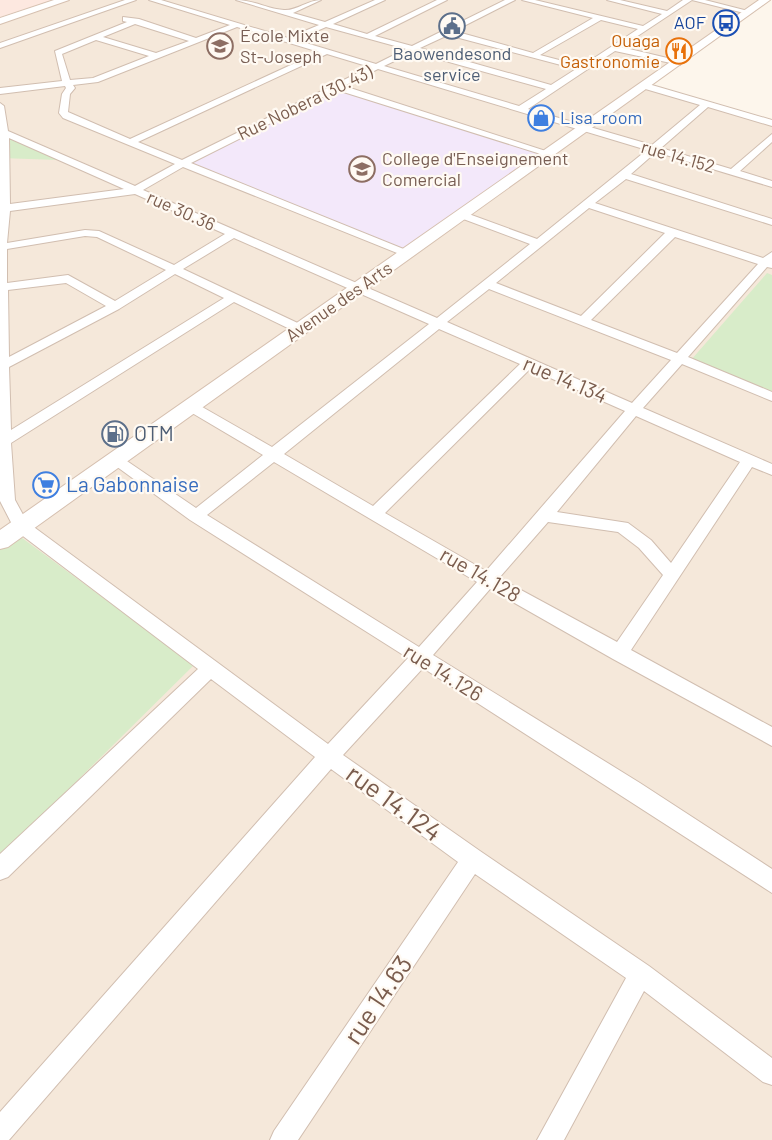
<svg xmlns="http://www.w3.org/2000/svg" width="772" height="1140" viewBox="0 0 772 1140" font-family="Barlow,sans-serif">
  <rect width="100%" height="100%" fill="#fdf6ec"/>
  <path fill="#f5e8da" d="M69 0H768L639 86 772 122V1140H0V23Z"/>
  <path fill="#fde8e0" d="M0 0H53L0 17Z"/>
  <path fill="#f3e8fa" d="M337 88 550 154 403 256 185 164Z"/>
  <path fill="#d8ecc9" d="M8 136 58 158V160L0 158Z
    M767 273 772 275V392L691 360Z
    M14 532 194 665 0 857V546Z"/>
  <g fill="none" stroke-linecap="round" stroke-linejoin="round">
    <g stroke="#d1beb0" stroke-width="2">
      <path id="street" d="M125 0H136L0 48V43Z
        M149 0H161L288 38 319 25 236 0C253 0 268 9 284 10 296 11 308 0 321 0L293 13 325 22 375 0H385L333 24 367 34 437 0H447L375 36 412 46 505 0H515L454 31 533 53 593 18 522 0H535L643 26 662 14 607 0H620L667 11 683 0H705L752 12 748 14 692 0 621 47 680 61V65L615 51 528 109 652 145 700 105 642 88 641 86 645 83 772 120V126L708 107 661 148 731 169 772 134V142L740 171 772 181V187L656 152 631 174 772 219V225L626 179 595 203 763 258 772 252V268L767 267 688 357 772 392V401L682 364 643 408 772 464V475L752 467 631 650 772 727V746L613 659 490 589 433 655 640 783 772 869V893L423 668 343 755 480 851 649 966 772 1058V1085L763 1082 644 991 564 1140H537L626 978 475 874 298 1140H270L274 1131 458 862 331 769 9 1140H0V1112L315 757 211 679 8 877 0 880V854L198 669 15 530 0 501V103L4 106 8 131 135 186 175 164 63 118 59 113 62 94 66 88 65 86 0 94V88L62 81 55 51 127 22 123 21V17L139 19 196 38 230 25ZM601 20 638 29 582 66 540 55ZM135 24 189 41 156 53 103 37ZM237 27 319 52 130 139 68 112 70 94 75 88 73 85 98 82ZM326 27 406 49 376 64 296 40ZM448 35 576 69 551 85 420 48ZM96 40 149 56 93 78 70 80 62 54ZM413 52 546 89 519 106 384 66ZM327 54 370 67 182 160 138 142ZM378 69 647 150 537 239 466 213H458V217L530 244 437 318 143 190 183 167 407 257 411 256V252L191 163 337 90 547 156 555 154 344 86ZM9 138 124 189 10 204ZM135 194 225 234 174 265 99 231 85 230 7 243 10 211ZM589 208 665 233 581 316 496 283ZM85 236 97 237 166 270 115 301 68 275 7 283V249ZM675 237 758 264 677 353 591 320ZM234 238 429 324 272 447 197 404H187L185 407 187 410 263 455 196 508 121 457 116 456 109 461 190 520 408 658 328 744 27 522 15 500 11 443 234 302 296 332H304L306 329 304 326 183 269ZM175 274 224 298 11 430 9 367 119 309ZM66 283 106 306 9 357 8 290ZM489 289 671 360 632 403 447 322ZM439 329 520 364 373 506 284 454ZM530 369 625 411 486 571 385 513ZM636 416 740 462 671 563 651 540 628 523 557 512ZM274 462 477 582 419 647 207 515ZM548 522 618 532 639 548 663 575 617 642 499 578Z"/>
    </g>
    <g stroke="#d6c0b0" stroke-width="2">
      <path id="secondary" d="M54 0H69L0 24V18Z
        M759 0H770L8 547 0 549V530Z"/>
    </g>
    <use href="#street" fill="#fff" fill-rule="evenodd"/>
    <use href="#secondary" fill="#fff" fill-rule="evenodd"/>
  </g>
  <defs>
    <g id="bus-ring" transform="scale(1.35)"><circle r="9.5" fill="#fffaf3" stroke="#1a4fb4" stroke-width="1.5"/><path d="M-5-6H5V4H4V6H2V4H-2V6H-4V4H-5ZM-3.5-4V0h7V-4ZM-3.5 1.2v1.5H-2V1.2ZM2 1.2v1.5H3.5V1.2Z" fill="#1a4fb4"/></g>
    <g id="civic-ring" transform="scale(1.35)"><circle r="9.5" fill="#fffaf3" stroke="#5c6f8a" stroke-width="1.5"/><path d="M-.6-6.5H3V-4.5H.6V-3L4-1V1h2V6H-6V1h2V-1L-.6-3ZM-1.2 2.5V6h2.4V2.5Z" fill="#5c6f8a"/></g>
    <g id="school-ring" transform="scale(1.35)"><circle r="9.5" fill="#fffaf3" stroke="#8d6e63" stroke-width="1.5"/><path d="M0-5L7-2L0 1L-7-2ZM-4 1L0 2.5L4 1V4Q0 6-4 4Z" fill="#8d6e63"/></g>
    <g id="restaurant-ring" transform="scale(1.35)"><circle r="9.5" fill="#fffaf3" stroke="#e8710a" stroke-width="1.5"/><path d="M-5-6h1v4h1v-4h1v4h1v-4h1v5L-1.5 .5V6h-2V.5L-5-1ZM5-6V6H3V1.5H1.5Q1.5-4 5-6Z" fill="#e8710a"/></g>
    <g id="shop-ring" transform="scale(1.35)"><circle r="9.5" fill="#fffaf3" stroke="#3f7fe0" stroke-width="1.5"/><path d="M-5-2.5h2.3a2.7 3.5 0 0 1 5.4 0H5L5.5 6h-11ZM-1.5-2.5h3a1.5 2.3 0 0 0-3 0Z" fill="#3f7fe0"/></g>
    <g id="fuel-ring" transform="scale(1.35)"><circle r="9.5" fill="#fffaf3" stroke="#5c6f8a" stroke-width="1.5"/><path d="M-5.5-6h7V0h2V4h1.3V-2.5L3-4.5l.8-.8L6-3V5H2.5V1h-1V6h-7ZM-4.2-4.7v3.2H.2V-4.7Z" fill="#5c6f8a"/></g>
    <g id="supermarket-ring" transform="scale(1.35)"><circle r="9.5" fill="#fffaf3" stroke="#3f7fe0" stroke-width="1.5"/><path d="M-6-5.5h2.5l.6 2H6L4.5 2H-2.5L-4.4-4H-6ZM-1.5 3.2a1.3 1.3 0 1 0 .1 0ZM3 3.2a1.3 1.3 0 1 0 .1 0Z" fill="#3f7fe0"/></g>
  </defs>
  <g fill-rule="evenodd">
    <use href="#bus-ring" x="726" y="23"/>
    <use href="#civic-ring" x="452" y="26"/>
    <use href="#school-ring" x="220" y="46"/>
    <use href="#restaurant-ring" x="679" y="51"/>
    <use href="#shop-ring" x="541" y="118"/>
    <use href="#school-ring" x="362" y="169"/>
    <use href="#fuel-ring" x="115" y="434"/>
    <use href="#supermarket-ring" x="46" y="485"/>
  </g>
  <g text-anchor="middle" stroke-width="4.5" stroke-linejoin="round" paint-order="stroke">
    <g font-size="18" fill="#164399" stroke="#fffaf3" text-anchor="end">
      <text x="706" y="29">AOF</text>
    </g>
    <g font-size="18" fill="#785e54" stroke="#fffaf3" text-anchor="start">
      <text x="240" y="42">École Mixte<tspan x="240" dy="21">St-Joseph</tspan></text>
      <text x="382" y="165">College d'Enseignement<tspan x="382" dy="21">Comercial</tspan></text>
    </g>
    <g font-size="18" fill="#c56008" stroke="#fffaf3" text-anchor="end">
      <text x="660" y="47">Ouaga<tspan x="660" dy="21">Gastronomie</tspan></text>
    </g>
    <g font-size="18" fill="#4e5e75" stroke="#fffaf3">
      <text x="452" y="60">Baowendesond<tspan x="452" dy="21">service</tspan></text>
    </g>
    <g font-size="18" fill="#7a5c4d" stroke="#fffaf3">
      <text transform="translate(305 103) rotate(-26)" y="6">Rue Nobera (30.43)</text>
      <text transform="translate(678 157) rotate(16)" y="6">rue 14.152</text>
      <text transform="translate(181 211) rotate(24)" y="6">rue 30.36</text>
      <text transform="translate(339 302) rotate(-35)" y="6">Avenue des Arts</text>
    </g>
    <g font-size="18" fill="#366cbe" stroke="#fffaf3" text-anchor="start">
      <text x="560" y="124">Lisa_room</text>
    </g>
    <g font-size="21" fill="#7a5c4d" stroke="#fffaf3">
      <text transform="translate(565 380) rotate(23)" y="7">rue 14.134</text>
      <text transform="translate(480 575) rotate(30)" y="7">rue 14.128</text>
      <text transform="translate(443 673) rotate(32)" y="7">rue 14.126</text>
    </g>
    <g font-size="21" fill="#4e5e75" stroke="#fffaf3" text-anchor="start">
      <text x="134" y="441">OTM</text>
    </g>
    <g font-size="21" fill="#366cbe" stroke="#fffaf3" text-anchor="start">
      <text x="66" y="492">La Gabonnaise</text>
    </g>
    <g font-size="26" fill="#7a5c4d" stroke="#fffaf3">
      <text transform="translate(394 803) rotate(36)" y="9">rue 14.124</text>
      <text transform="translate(378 1000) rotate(-56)" y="9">rue 14.63</text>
    </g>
  </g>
</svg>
